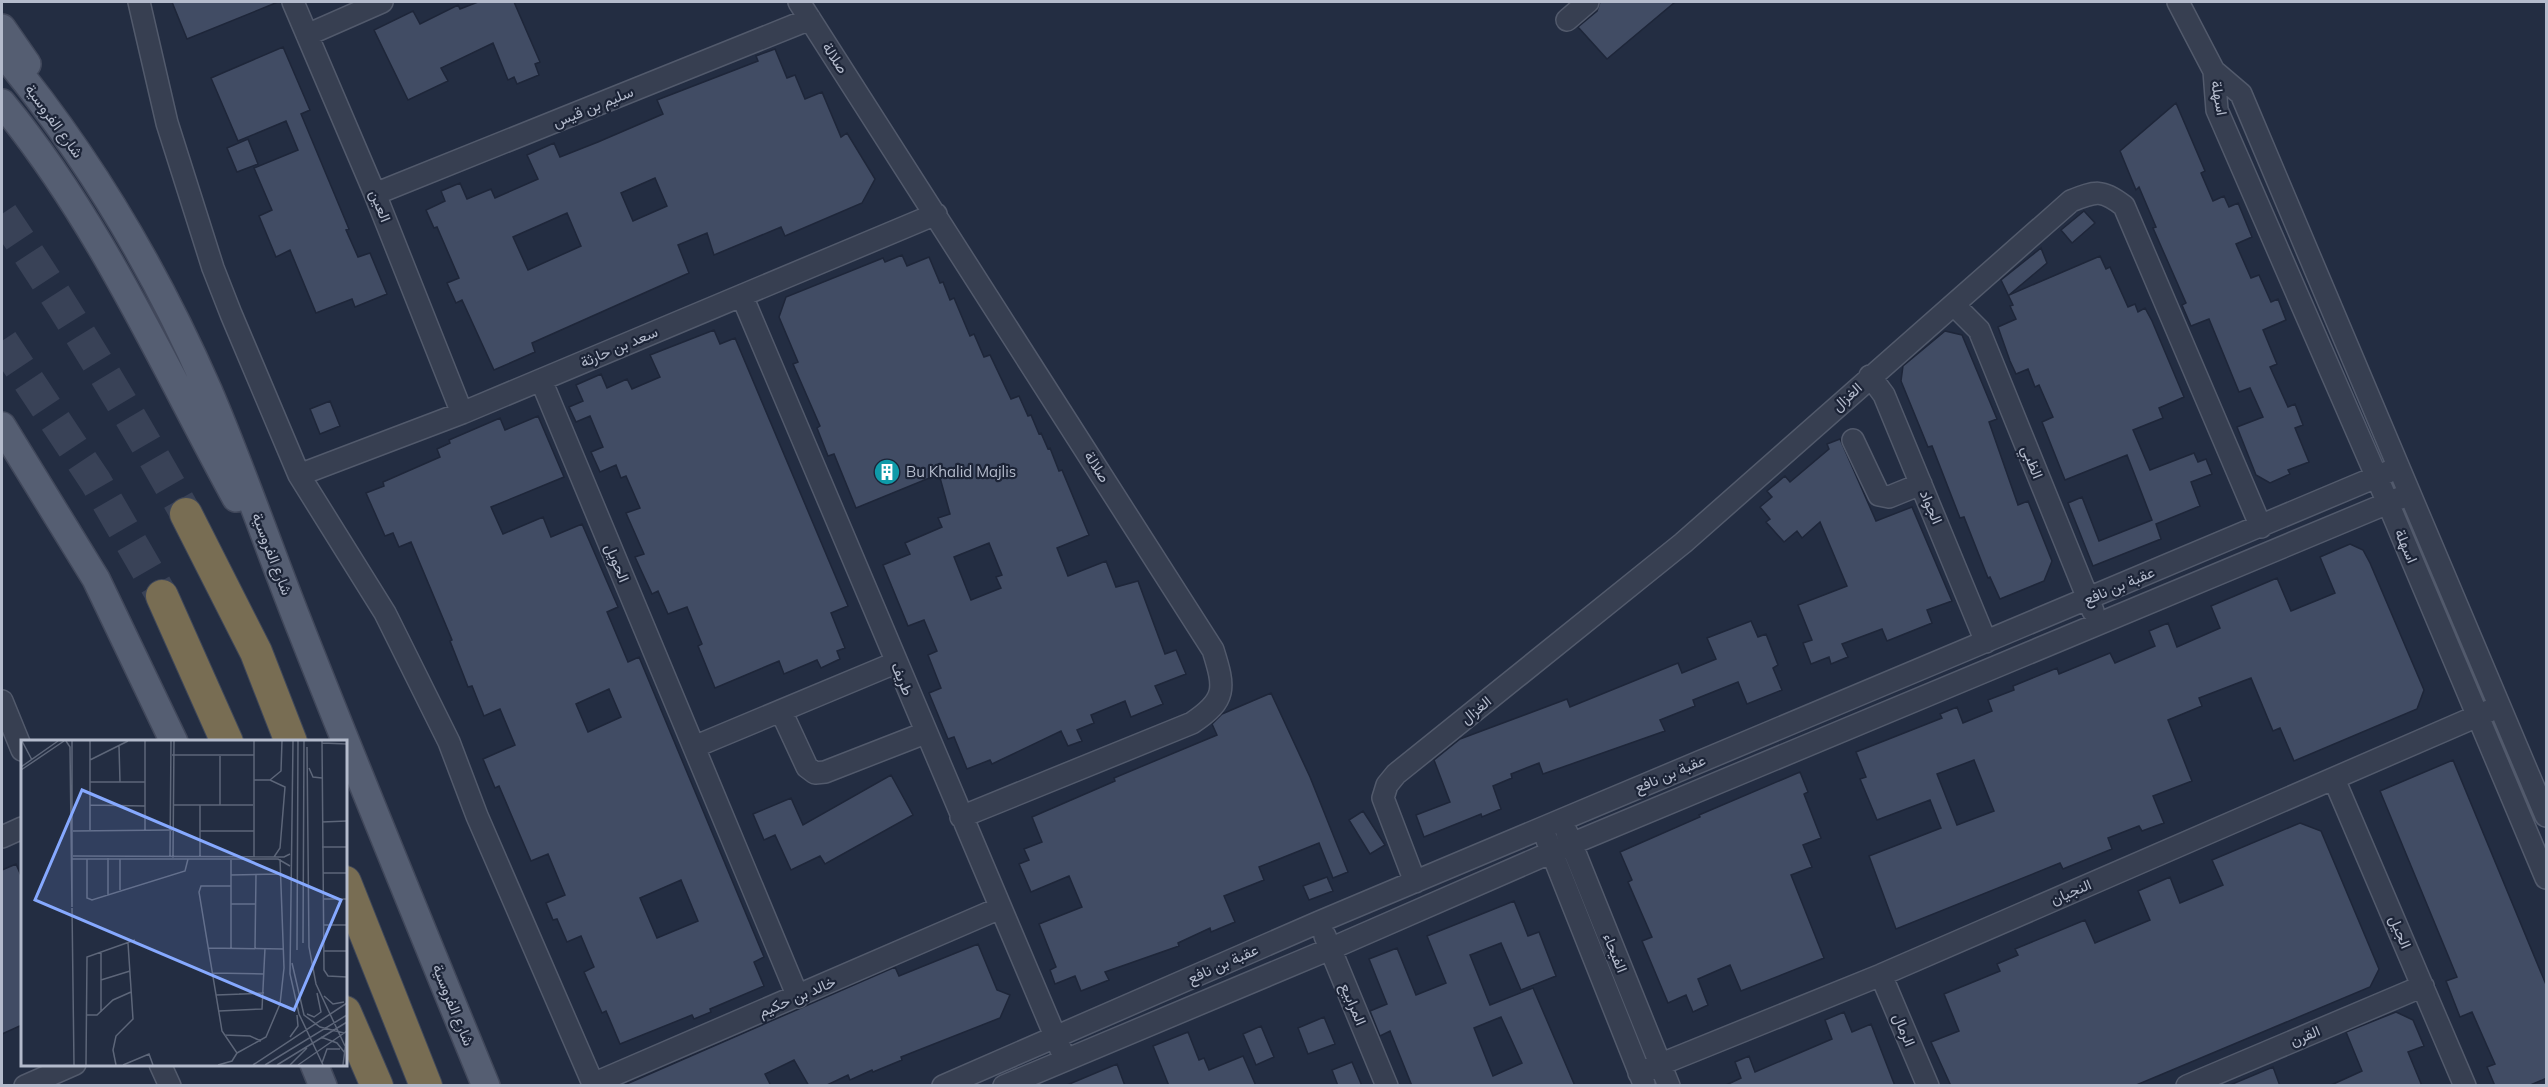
<svg xmlns="http://www.w3.org/2000/svg" width="2548" height="1087" viewBox="0 0 2548 1087" font-family="Mulish,Vazirmatn,sans-serif">
  <rect width="100%" height="100%" fill="#232d42"/>
  <path fill="#414c64" stroke="#1e2639" stroke-width="1.5" fill-rule="evenodd" d="M172 2H278L187 39Z
    M478 2H514L540 62 535 64 539 75 517 84 514 77 508 80 493 43 441 68 448 81 408 100 374 30 413 11 420 24 458 5 460 9Z
    M1600 2H1675L1607 59 1578 27 1597 11Z
    M283 47 310 110 301 114 349 229 346 230 358 257 370 253 387 294 355 307 352 299 316 313 290 250 276 257 259 216 272 210 254 168 298 150 286 121 238 141 211 78Z
    M775 49 787 78 795 75 805 99 822 92 841 137 847 133 875 179 862 203 785 236 781 227 714 255 707 233 678 245 689 273 532 343 535 352 494 370 462 300 456 303 447 283 459 278 437 227 434 228 426 210 445 201 441 191 460 183 467 199 491 189 495 198 538 179 527 155 554 143 560 157 598 142 663 114 657 100 758 61 756 56ZM655 178 667 206 633 221 621 193ZM567 213 581 246 528 270 513 237Z
    M2176 103 2205 171 2201 173 2213 201 2224 196 2229 207 2238 203 2252 237 2236 244 2251 278 2259 275 2271 302 2278 299 2286 320 2263 330 2277 364 2270 367 2288 407 2295 404 2303 425 2295 428 2309 462 2288 470 2290 474 2270 483 2256 475 2237 427 2263 417 2250 388 2239 392 2209 319 2191 326 2182 305 2186 303 2153 228 2156 227 2139 187 2136 190 2120 151Z
    M248 139 258 164 237 172 227 148Z
    M2084 211 2095 223 2072 243 2061 230Z
    M2041 248 2047 263 2009 295 2100 256 2106 269 2110 267 2128 307 2135 304 2138 312 2145 308 2152 321 2184 397 2159 408 2163 418 2133 430 2150 470 2194 453 2198 462 2206 459 2212 474 2191 482 2200 506 2156 524 2161 539 2093 566 2068 503 2082 497 2099 541 2152 520 2127 455 2065 480 2042 422 2053 417 2039 385 2035 387 2028 369 2016 374 2010 361 1998 327 2016 319 2010 306 2013 305 2001 280Z
    M902 255 907 266 929 257 940 283 943 282 950 300 954 298 970 336 974 334 984 357 990 355 1011 399 1019 396 1028 416 1031 415 1039 434 1041 433 1048 449 1050 448 1059 471 1062 470 1089 535 1057 548 1068 576 1106 561 1116 587 1138 581 1165 654 1176 650 1186 674 1155 686 1163 704 1131 717 1125 701 1091 715 1094 723 1077 730 1082 741 1068 746 1061 731 992 764 990 760 967 769 954 737 948 739 929 693 941 688 928 655 937 651 924 620 908 626 883 565 910 554 905 543 942 527 938 518 950 514 939 474 856 508 834 454 828 456 817 428 820 426 793 364 798 362 779 317 786 297 883 258 885 262ZM989 543 1002 575 996 577 1001 588 971 600 954 557Z
    M714 330 720 344 735 338 848 606 831 613 845 648 837 651 840 659 821 668 817 660 784 674 779 661 715 688 698 646 702 644 687 607 668 614 658 591 652 594 635 557 644 554 626 513 640 508 626 476 621 478 616 465 600 472 591 452 603 447 590 416 576 422 569 407 583 401 576 385 601 374 607 388 627 379 632 389 660 377 650 355Z
    M1945 331 1962 335 1997 419 1989 422 2018 505 2028 501 2052 561 2044 581 2000 599 1990 577 1988 578 1964 517 1960 518 1932 446 1928 447 1901 381 1903 366Z
    M330 401 340 426 320 434 310 409Z
    M538 416 564 477 491 507 503 534 543 517 551 537 582 524 618 607 607 612 628 662 639 657 764 957 754 962 764 986 710 1009 711 1012 694 1019 692 1015 620 1044 606 1011 602 1013 584 972 594 967 581 936 567 942 557 919 553 920 546 903 565 895 548 854 531 861 499 786 495 788 483 759 515 745 500 709 484 716 472 686 468 687 463 674 450 641 452 640 411 542 399 547 393 533 385 536 366 493 384 486 383 482 440 457 437 449 450 443 449 440 500 418 505 430ZM609 689 621 717 588 732 576 704ZM681 880 698 921 657 938 640 898Z
    M1840 439 1876 521 1912 507 1952 601 1927 610 1932 623 1887 641 1882 629 1842 644 1848 657 1831 664 1829 657 1811 664 1803 643 1812 640 1798 605 1847 586 1820 522 1802 538 1797 531 1784 542 1766 522 1770 519 1760 507 1772 497 1767 491 1785 476 1790 482 1829 449 1827 444Z
    M2350 544 2363 550 2370 563 2424 690 2417 709 2294 761 2280 728 2273 731 2251 678 2199 698 2202 706 2168 720 2192 781 2153 796 2164 823 2142 831 2139 826 2108 838 2112 849 2063 869 2060 863 1896 929 1869 856 1941 828 1930 800 1877 820 1860 779 1866 777 1856 752 1942 718 1940 714 1957 707 1963 723 1992 711 1988 700 2014 690 2013 686 2057 668 2059 674 2110 653 2115 663 2155 646 2149 631 2168 623 2177 647 2220 628 2211 606 2277 578 2291 611 2335 593 2320 557ZM1974 760 1994 811 1957 825 1937 774Z
    M1751 621 1758 637 1766 634 1778 665 1773 668 1782 690 1747 704 1738 682 1693 700 1695 706 1660 720 1665 731 1543 774 1539 763 1511 774 1512 778 1493 786 1501 809 1482 817 1481 814 1424 837 1416 815 1450 802 1434 760 1460 739 1567 699 1570 707 1678 663 1682 673 1716 659 1707 638Z
    M1271 693 1310 777 1348 872 1333 878 1319 843 1259 867 1264 880 1224 896 1235 922 1211 932 1210 928 1178 943 1179 946 1105 972 1109 980 1081 991 1075 976 1055 984 1050 970 1056 967 1039 924 1082 907 1069 876 1031 892 1019 864 1029 860 1024 849 1042 842 1032 817 1115 781 1114 778 1217 735 1212 724 1222 714Z
    M2453 760 2547 987V1078L2528 1086H2495L2487 1067 2495 1064 2472 1012 2460 1017 2446 981 2457 977 2380 791Z
    M1800 772 1808 792 1804 794 1821 838 1803 845 1812 867 1791 875 1824 958 1741 991 1730 965 1698 979 1708 1005 1693 1012 1686 995 1668 1003 1642 941 1652 937 1628 882 1632 880 1620 852 1700 817 1699 815Z
    M891 775 913 815 825 864 820 856 791 870 775 835 764 840 753 814 791 798 803 825Z
    M1363 811 1385 845 1370 854 1349 820Z
    M2300 823 2321 831 2379 969 2370 987 2134 1086H1951L1931 1042 1959 1031 1944 994 2000 971 1997 964 2018 955 2015 949 2085 920 2095 943 2150 920 2138 891 2170 877 2180 903 2223 885 2212 860Z
    M16 864 22 878V1025L2 1034V870Z
    M1327 877 1333 891 1309 900 1303 886Z
    M1514 901 1528 936 1539 932 1556 976 1521 990 1501 943 1470 955 1490 1005 1533 988 1575 1086H1412L1390 1031 1380 1036 1370 1011 1387 1004 1369 959 1397 948 1416 995 1446 983 1427 936ZM1501 1017 1522 1063 1493 1076 1474 1028Z
    M978 944 997 990 1010 995 1000 1018 901 1057 902 1060 873 1072 872 1070 850 1080 848 1075 825 1086H809L794 1060 765 1074 771 1086H622L895 967 899 976Z
    M1844 1012 1852 1032 1871 1024 1895 1086H1724L1741 1078 1735 1062 1749 1056 1755 1072 1832 1039 1825 1020Z
    M2396 1012 2413 1020 2424 1046 2408 1052 2422 1086H2329L2362 1071 2346 1032Z
    M1324 1017 1335 1044 1308 1054 1298 1028Z
    M1261 1026 1274 1057 1256 1065 1243 1034Z
    M1188 1032 1199 1060 1204 1058 1209 1070 1243 1056 1256 1086H1169L1153 1046Z
    M1352 1062 1362 1086H1338L1332 1070Z
    M1117 1064 1125 1086H1067V1085Z
    M2273 1067 2280 1086H2230V1085Z"/>
  <g fill="none" stroke-linecap="round" stroke-linejoin="round">
    <path stroke="#394257" stroke-width="32" stroke-dasharray="32 16" stroke-linecap="butt" d="M2 214C68 311 128 411 186 514
      M2 341 96 482 162 596"/>
    <g stroke="#525a6c" stroke-width="24">
      <path id="minor" d="M139 2 167 123 213 268 231 314 299 475 385 613 449 742 477 816 594 1086
        M293 2 375 194 462 413
        M799 2 1213 650C1225 688 1227 700 1192 723L961 817
        M2178 2 2214 71
        M1567 20 1588 2
        M307 35 382 2
        M375 194 810 19
        M742 296 1061 1050
        M1954 305 1979 330 2093 611
        M1870 376 1884 395 1986 642
        M541 380 798 997
        M1853 440 1879 495 1889 497 1921 484
        M299 475 462 413 936 214
        M2 701 22 750
        M781 711 807 767 815 773 825 772 925 733
        M694 747 895 663
        M2334 779 2465 1086
        M2546 816 2241 94 2214 71 2217 110 2388 503 2546 878
        M1567 833 1669 1086
        M2 837 22 828
        M1547 840 1644 1084
        M1415 882 1383 798 1387 785 1396 774 1683 543 2071 201C2096 191 2102 189 2124 206L2261 527
        M1325 936 1387 1086
        M1881 975 1928 1086
        M160 1064 170 1086
        M1639 1073 1881 975 2489 711
        M593 1084 1000 908
        M25 1086 75 1064
        M943 1086 1319 922 2388 472
        M1004 1086 1330 949 1552 852 2400 498
        M2187 1086 2423 986"/>
    </g>
    <g stroke="#41485b" stroke-width="30">
      <path id="major" d="M2 28 27 64
        M2 52C86 153 155 269 208 390 242 469 270 552 302 632 362 784 424 935 486 1086
        M2 103C100 222 162 363 236 498
        M2 426 96 579 174 742
        M314 1064 323 1086"/>
    </g>
    <g stroke="#3f4759" stroke-width="34">
      <path id="highway" d="M186 514 256 652 291 742
        M162 596 227 742
        M345 882 426 1086
        M345 1012 377 1086"/>
    </g>
    <use href="#minor" stroke="#373f51" stroke-width="21"/>
    <use href="#major" stroke="#555e72" stroke-width="27"/>
    <use href="#highway" stroke="#786d53" stroke-width="32"/>
  </g>
  <defs>
    <g id="building-disc" transform="scale(1.35)"><circle r="9.5" fill="#0f9aa8" stroke="#1c2437"/><path d="M-4-6H4V6H1V3H-1V6H-4ZM-2.5-4.3h1.7v1.8h-1.7ZM.8-4.3h1.7v1.8H.8ZM-2.5-1h1.7V.8h-1.7ZM.8-1h1.7V.8H.8Z" fill="#fff"/></g>
  </defs>
  <g fill-rule="evenodd">
    <use href="#building-disc" x="887" y="472"/>
  </g>
  <g text-anchor="middle" stroke-width="4.5" stroke-linejoin="round" paint-order="stroke">
    <g font-size="15" fill="#b4bbcc" stroke="#1c2437">
      <text transform="translate(835 58) rotate(57)" y="5">صلالة</text>
      <text transform="translate(2219 98) rotate(80)" y="5">اسهلة</text>
      <text transform="translate(593 107) rotate(-22)" y="5">سليم بن قيس</text>
      <text transform="translate(54 121) rotate(54)" y="5">شارع الفروسية</text>
      <text transform="translate(380 206) rotate(68)" y="5">العين</text>
      <text transform="translate(619 347) rotate(-23)" y="5">سعد بن حارثة</text>
      <text transform="translate(1847 397) rotate(-42)" y="5">الغزال</text>
      <text transform="translate(2032 462) rotate(68)" y="5">الظبي</text>
      <text transform="translate(1097 467) rotate(58)" y="5">صلالة</text>
      <text transform="translate(1931 507) rotate(67)" y="5">الجواد</text>
      <text transform="translate(2406 546) rotate(67)" y="5">اسهلة</text>
      <text transform="translate(272 554) rotate(69)" y="5">شارع الفروسية</text>
      <text transform="translate(617 563) rotate(67)" y="5">الحويل</text>
      <text transform="translate(2119 586) rotate(-23)" y="5">عقبة بن نافع</text>
      <text transform="translate(902 679) rotate(67)" y="5">طريف</text>
      <text transform="translate(1476 710) rotate(-39)" y="5">الغزال</text>
      <text transform="translate(1670 774) rotate(-23)" y="5">عقبة بن نافع</text>
      <text transform="translate(2071 892) rotate(-23)" y="5">النجيان</text>
      <text transform="translate(2400 932) rotate(67)" y="5">الجيل</text>
      <text transform="translate(1615 953) rotate(68)" y="5">الفيحاء</text>
      <text transform="translate(1223 964) rotate(-24)" y="5">عقبة بن نافع</text>
      <text transform="translate(797 997) rotate(-23)" y="5">خالد بن حكيم</text>
      <text transform="translate(1353 1004) rotate(67)" y="5">المرابيع</text>
      <text transform="translate(453 1005) rotate(68)" y="5">شارع الفروسية</text>
      <text transform="translate(1904 1030) rotate(67)" y="5">الرمال</text>
      <text transform="translate(2305 1036) rotate(-23)" y="5">القرن</text>
    </g>
    <g font-size="15" fill="#b4bbcc" stroke="#1c2437" text-anchor="start">
      <text x="906" y="477">Bu Khalid Majlis</text>
    </g>
  </g>
  <g transform="translate(21 740)">
    <rect width="326" height="326" fill="#232d42"/>
    <path fill="none" stroke="#5d6679" stroke-width="1.5" d="M1 1 11 20M45 1 49 7 51 167V1M69 1V90M233 1V117M272 1 269 234 278 274 302 325M301 1 303 230 307 236 326 237M301 3 326 4M98 6 99 42M286 7 288 207 295 244 324 306M151 15H233M69 20 107 1M0 27 37 1M288 28 292 37 301 38M0 30 43 1M233 40H249L264 47 259 108 253 117M249 40 260 31 261 1M69 42H124M69 65 124 66M152 65H232M199 65V16M301 82 326 81M124 90V1M52 91 151 90M179 91H233M301 107H326M52 116 263 117 269 114M149 116 150 1M179 117V65M87 118V155M152 118 153 1M51 119H257L269 126M66 119V158L71 160 164 131 167 119M99 119V150M302 133H326M210 135 259 134M302 159H326M210 164H234M51 168 53 325M303 185H326M282 203 283 1M187 208 263 209M210 208V120M234 208 235 134M276 210 277 1M303 211H326M80 212V272M271 223 283 275 299 287 323 293M191 233 243 234M80 240 109 231M222 254 243 253M195 255 222 254H218M303 256 312 264 323 262M198 271 241 269 244 208M286 274 293 277 300 272 296 253M66 275H76L92 260 110 252M203 295 229 296 240 301M269 297 277 286 276 275M300 297 316 303 324 313M216 313 245 297 259 264 263 228 259 119M301 323 306 309H319M65 325 66 217 114 200M95 325 92 310 95 296 112 279 107 203M102 325 128 314 132 325M197 325 211 321 216 313 201 291 178 152 180 146H210M232 325 326 263M244 325 326 275M256 325 326 282M269 325 286 308M277 325 326 291M322 325 326 294"/>
    <path fill="#86a9ff" fill-opacity="0.15" stroke="#86a9ff" stroke-width="3" d="M61 50 320 160 273 270 14 160Z"/>
    <rect width="326" height="326" fill="none" stroke="#b4bbcc" stroke-width="3"/>
  </g>
  <rect width="2548" height="1087" fill="none" stroke="#b4bbcc" stroke-width="6"/>
</svg>
